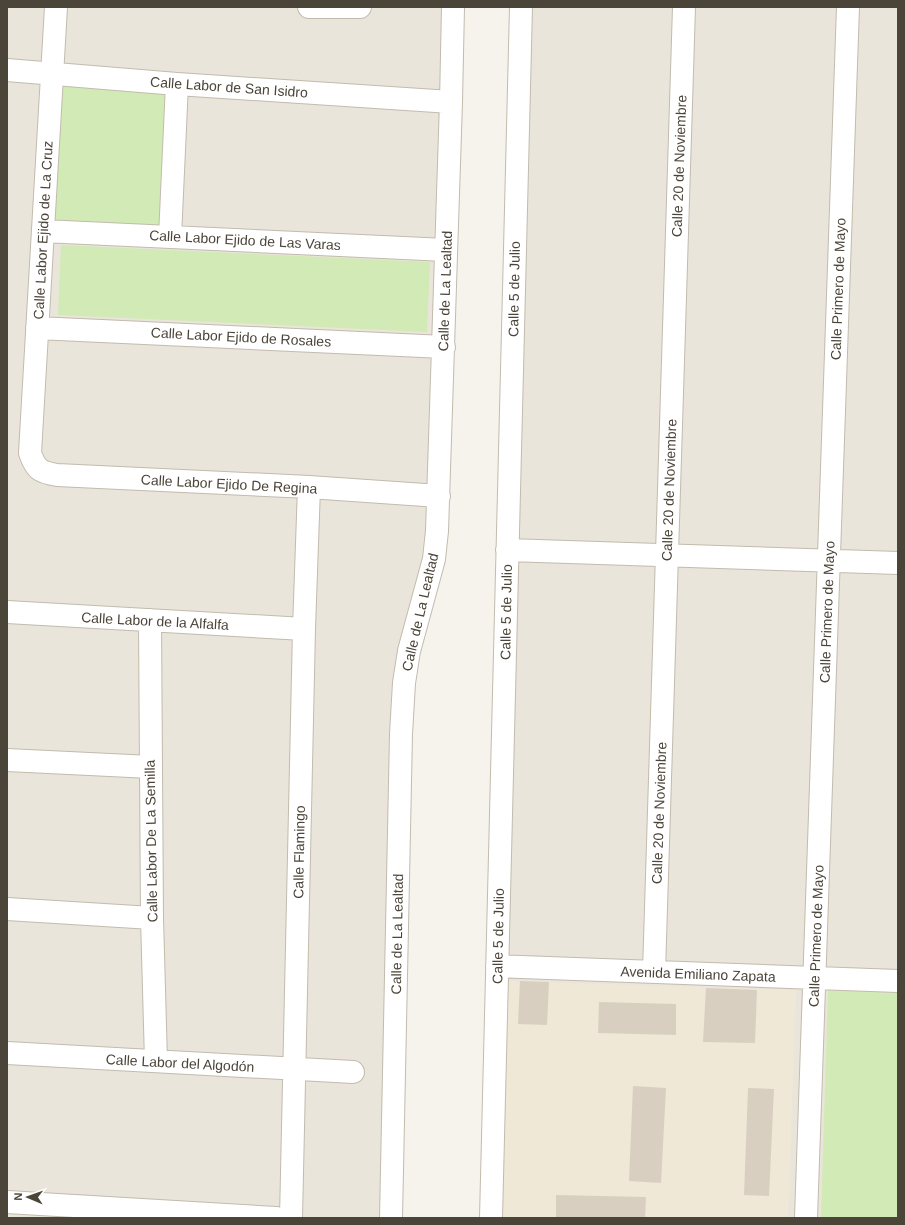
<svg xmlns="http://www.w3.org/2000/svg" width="905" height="1225" viewBox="0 0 905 1225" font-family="Arial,sans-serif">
  <rect width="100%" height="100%" fill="#f6f3ec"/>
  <path fill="#eae5da" d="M7 7H449L431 559 399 677 386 1218H7Z
    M518 7H898V1218H481Z"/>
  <path fill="#efe8d6" d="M504 981 796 990 788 1218H498Z"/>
  <path fill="#d2eab5" d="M54 74 175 91 169 237 46 231Z
    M61 245 430 262 427 332 58 315Z
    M828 990 898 993V1218H821Z"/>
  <path fill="#d8cfc1" d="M520 981 549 982 547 1025 518 1024Z
    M706 988 757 990 755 1043 703 1042Z
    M599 1002 676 1004V1035L598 1033Z
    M633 1086 666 1088 661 1183 629 1181Z
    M748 1088 774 1089 769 1196 744 1195Z
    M556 1195 646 1197 645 1218H556Z"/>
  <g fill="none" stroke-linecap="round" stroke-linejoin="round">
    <g stroke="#c2bbae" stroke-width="24">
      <path id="minor" d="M56 7 30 453C36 470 40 472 57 475L309 487 439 496
        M309 7H360
        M7 70 177 84 451 102
        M43 231 446 250
        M170 237 177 84
        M37 328 444 347
        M507 550 898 563
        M7 612 304 629
        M150 620 152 918 156 1061
        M7 760 151 767
        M7 909 152 918
        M497 966 898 981
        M654 972 684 7
        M7 1053 353 1072
        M7 1202 276 1218
        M291 1218 304 629 309 487
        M391 1218 401 734 404 683 409 651 434 559 437 531 451 102 453 7
        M491 1218 521 7
        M806 1218 848 7"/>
    </g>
    <use href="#minor" stroke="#fff" stroke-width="22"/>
  </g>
  <g text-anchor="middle" stroke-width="3" stroke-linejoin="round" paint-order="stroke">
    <g font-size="14" fill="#4b4439" stroke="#fff">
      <text transform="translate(229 87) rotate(4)" y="5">Calle Labor de San Isidro</text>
      <text transform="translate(679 166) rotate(-88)" y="5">Calle 20 de Noviembre</text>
      <text transform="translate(43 230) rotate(-87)" y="5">Calle Labor Ejido de La Cruz</text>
      <text transform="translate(245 240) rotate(3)" y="5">Calle Labor Ejido de Las Varas</text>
      <text transform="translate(514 289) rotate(-89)" y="5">Calle 5 de Julio</text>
      <text transform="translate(838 289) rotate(-88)" y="5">Calle Primero de Mayo</text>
      <text transform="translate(445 291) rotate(-88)" y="5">Calle de La Lealtad</text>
      <text transform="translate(241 337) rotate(3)" y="5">Calle Labor Ejido de Rosales</text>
      <text transform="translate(229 484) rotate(3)" y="5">Calle Labor Ejido De Regina</text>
      <text transform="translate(669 490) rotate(-88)" y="5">Calle 20 de Noviembre</text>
      <text transform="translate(420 612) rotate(-77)" y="5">Calle de La Lealtad</text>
      <text transform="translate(506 612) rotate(-89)" y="5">Calle 5 de Julio</text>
      <text transform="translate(827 612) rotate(-88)" y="5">Calle Primero de Mayo</text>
      <text transform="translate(155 621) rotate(3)" y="5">Calle Labor de la Alfalfa</text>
      <text transform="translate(659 813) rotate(-88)" y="5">Calle 20 de Noviembre</text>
      <text transform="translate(151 841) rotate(-91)" y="5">Calle Labor De La Semilla</text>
      <text transform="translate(299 852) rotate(-89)" y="5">Calle Flamingo</text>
      <text transform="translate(397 934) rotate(-89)" y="5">Calle de La Lealtad</text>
      <text transform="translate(498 936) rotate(-89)" y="5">Calle 5 de Julio</text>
      <text transform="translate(816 936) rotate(-88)" y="5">Calle Primero de Mayo</text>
      <text transform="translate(698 974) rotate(2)" y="5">Avenida Emiliano Zapata</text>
      <text transform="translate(180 1063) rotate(3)" y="5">Calle Labor del Algodón</text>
    </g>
  </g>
  <rect width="905" height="1225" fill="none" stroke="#4b4439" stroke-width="16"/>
  <g transform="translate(28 1197) rotate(272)" stroke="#ffffff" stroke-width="3" paint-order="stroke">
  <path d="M0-3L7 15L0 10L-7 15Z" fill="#4b4439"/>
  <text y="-6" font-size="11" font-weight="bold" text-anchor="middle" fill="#4b4439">N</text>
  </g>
</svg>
